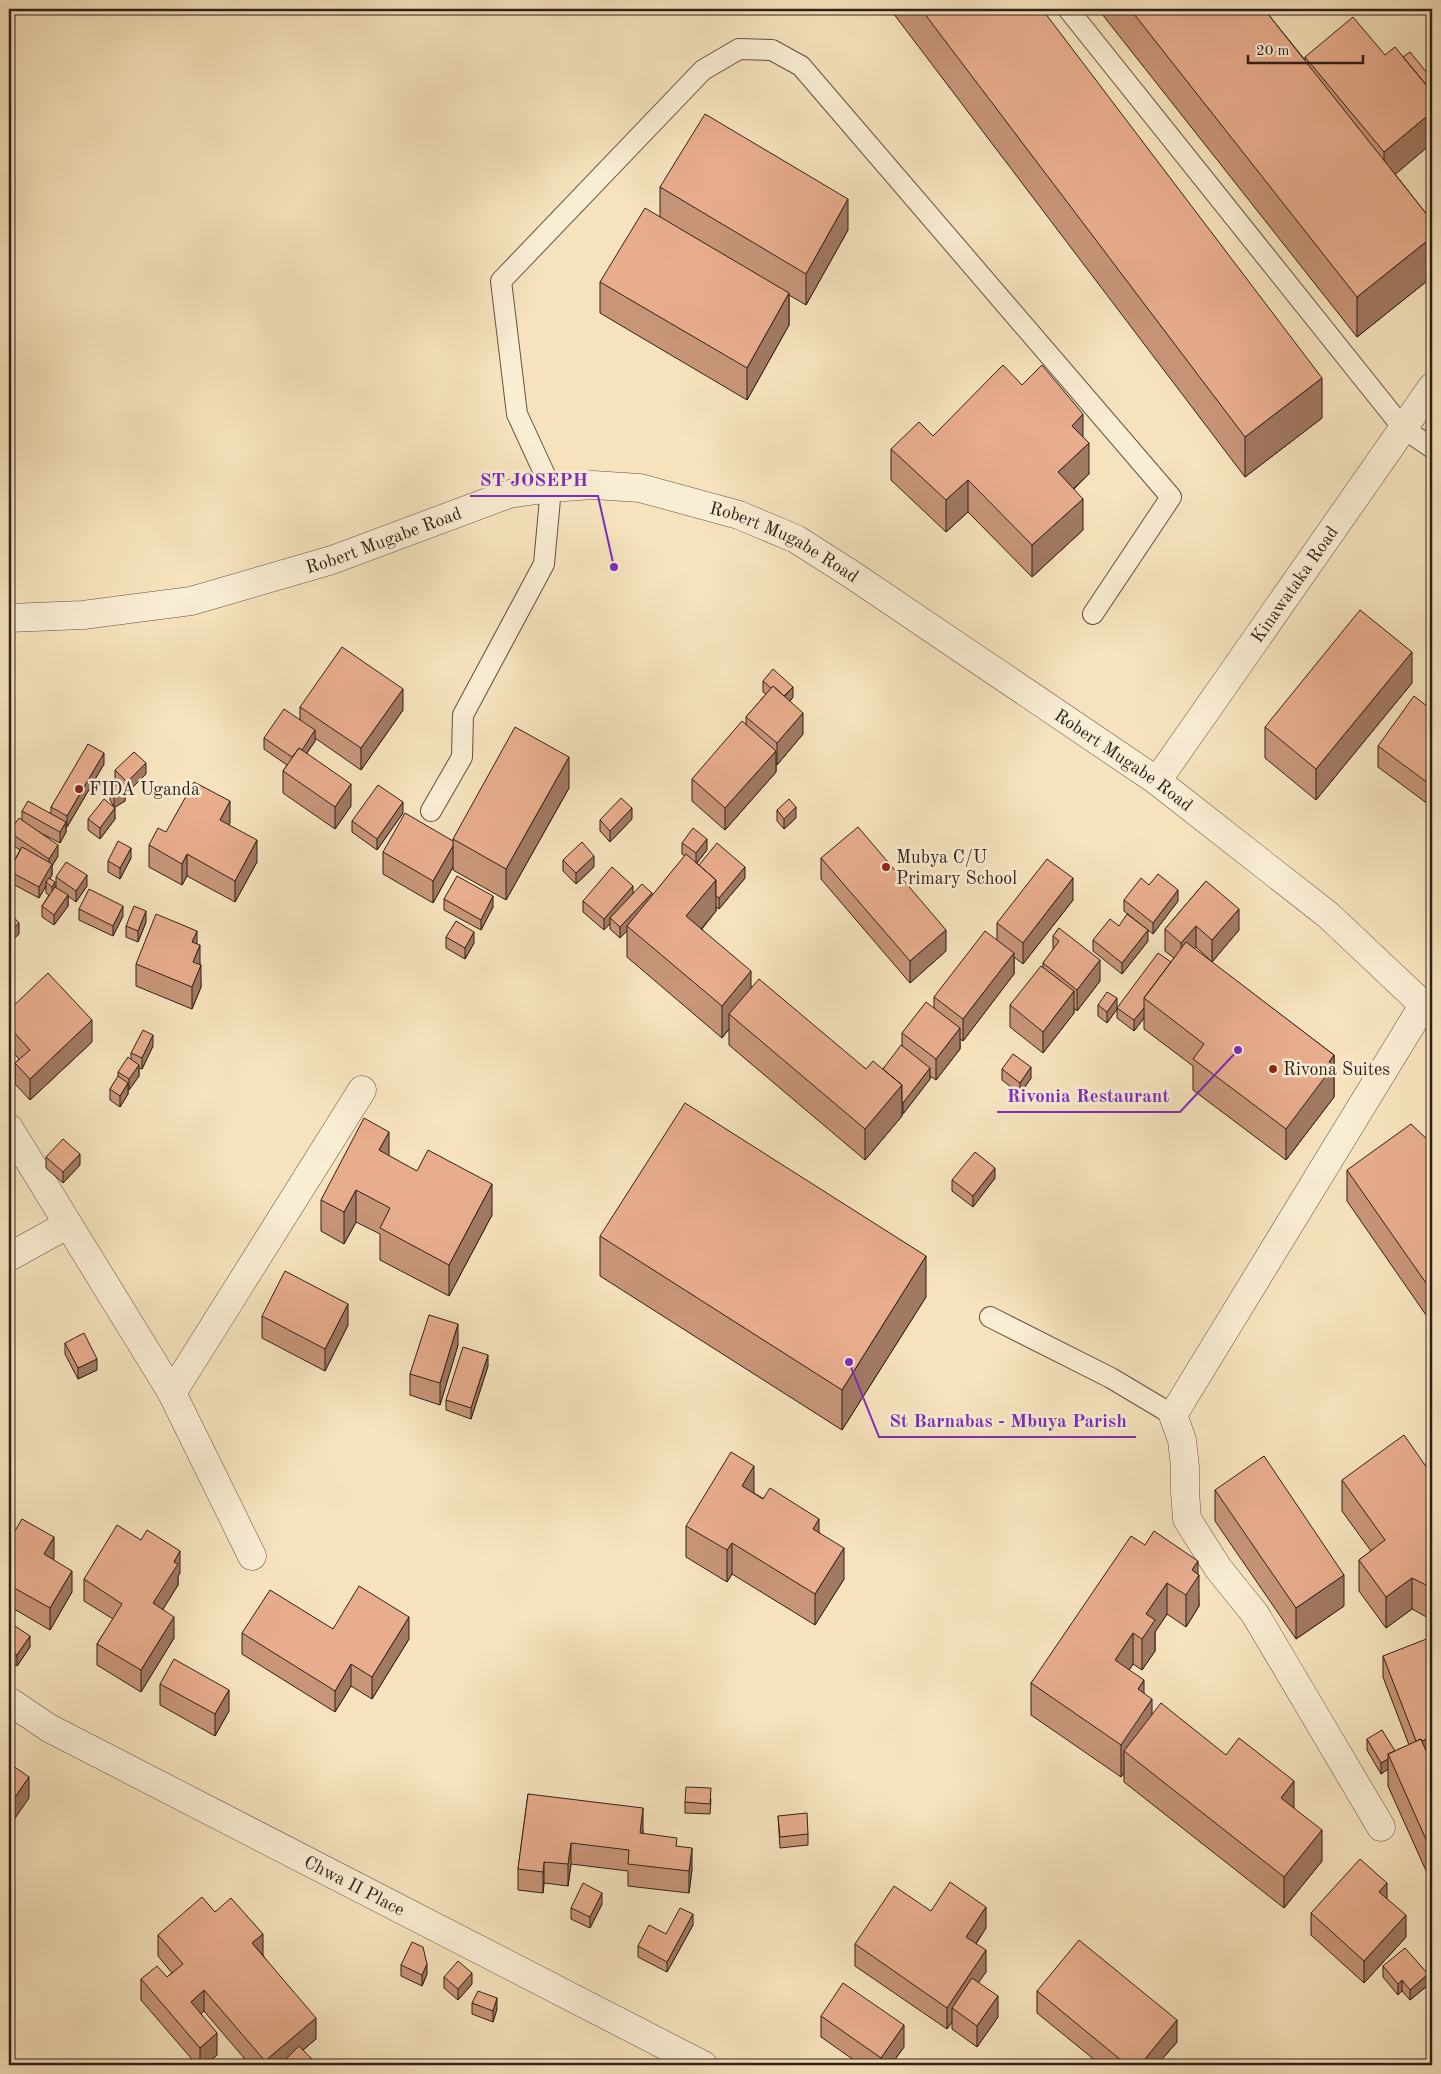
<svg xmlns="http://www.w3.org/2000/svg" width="1441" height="2074" viewBox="0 0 1441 2074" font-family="'Old Standard TT',serif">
  <rect width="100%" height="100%" fill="#f6e3bd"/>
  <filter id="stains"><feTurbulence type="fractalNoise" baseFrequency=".004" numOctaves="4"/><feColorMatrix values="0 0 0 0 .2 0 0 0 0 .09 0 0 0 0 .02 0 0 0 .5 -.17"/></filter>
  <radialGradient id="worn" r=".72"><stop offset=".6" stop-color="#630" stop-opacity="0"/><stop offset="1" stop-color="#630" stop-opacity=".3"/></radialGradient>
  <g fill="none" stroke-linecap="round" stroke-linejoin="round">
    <g stroke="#625142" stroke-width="22">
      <path id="service" d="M1068 9 1403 428 1432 448
        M431 811 462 757 463 715 544 564 551 488 517 414 501 281 703 70 739 49 772 50 801 66 1171 497 1093 614
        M990 1317 1111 1378 1173 1415"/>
    </g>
    <g stroke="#625142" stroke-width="29">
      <g id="minor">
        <path d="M9 1128 172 1393 252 1556"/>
        <path d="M9 1257 67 1225"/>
        <path d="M172 1393 362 1090"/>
        <path id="s1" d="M9 1701 49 1728 703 2065"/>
        <path d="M1381 1827 1255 1614 1218 1568 1187 1519 1185 1492V1467L1182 1440 1173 1415 1424 1004"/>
      </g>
    </g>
    <g stroke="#625142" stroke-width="29">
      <g id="tertiary">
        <path id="s2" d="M9 618 83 615 191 601 332 560 509 494 551 488 593 485 640 488 739 515 796 539 851 574 1157 781 1328 915 1432 1013"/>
        <path id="s3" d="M1157 781 1432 387"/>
      </g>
    </g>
    <use href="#service" stroke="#f9edd4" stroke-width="20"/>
    <use href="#minor" stroke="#f9edd4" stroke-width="28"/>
    <use href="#tertiary" stroke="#f9edd4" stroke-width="28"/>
  </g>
  <path fill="#c89579" stroke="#302019" d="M890 9H1042L1322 418 1245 477Z
    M1098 9H1264L1305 60V57L1385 55 1403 57 1432 79V143L1395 174 1432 221V277L1357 337Z
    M660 187 848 230 806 305 789 295V325L747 400 600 313V282L660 217Z
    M1022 385 1083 437 1089 474 1074 489 1083 530 1032 577 968 512 946 532 891 480V449L933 436Z
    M763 681 793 697 790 701 803 734 777 765 776 764V772L725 830 692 801V779L746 725V717L766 694 763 692Z
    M1412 683 1316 800 1265 758V727Z
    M300 707 403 710 361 770 315 738V741L307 753 351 806 335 829 283 793V771L287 765 264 749V738L300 720Z
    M1432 710V807L1378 767V746Z
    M104 764 67 827H66V832L60 843 35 830 58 856 52 866V875L50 878 55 887 56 888V877L87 886 76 902 68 896V906L54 925 42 917V906L49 895 46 893V886L39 898 9 882V871L20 850 9 843V832L22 820V811L51 813V807Z
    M115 770 146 774 127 793 125 791V801L114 807 115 819 100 839 88 830V819L114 807 110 800V789L118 784 115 781Z
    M569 788 506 900 453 870V867L433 903 383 874V852L453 841V839Z
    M777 810 796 818 784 829 777 821Z
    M403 813 377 850 352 832V821Z
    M632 819 610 842 600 831V820Z
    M230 823 228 825 257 862 235 902 187 876 182 885 149 867V845L166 832Z
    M682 843 707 850 697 863 699 865 745 878 719 909 716 907V911L702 929 751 987 866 1069H883L902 1046V1033L934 1008V997L997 940V923L1073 900 1023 964 1014 957V974L963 1041 960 1039V1049L936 1080 930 1076V1079L903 1114 902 1112V1116L865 1160 729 1045V1029L722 1038 627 957V931L620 938 610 929V924L604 930 583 912V901L633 893 652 896 685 856 682 854Z
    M131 858 120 879 108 872V861Z
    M821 858 946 951 910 983 821 879Z
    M563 860 594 867 576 884 563 871Z
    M1206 881 1239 930 1212 962 1196 947 1194 949 1334 1055V1097L1286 1160 1193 1090V1066L1144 1029V1018L1134 1031 1117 1018V1008L1171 962 1174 958 1165 951V929Z
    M1149 885 1178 901 1153 934 1124 911V900Z
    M444 899 493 907 481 930 444 910Z
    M79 909 123 916 113 936 79 920Z
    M146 922 138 942 126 937V926Z
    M1119 926 1148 941 1122 974 1093 951V940Z
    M1059 928 1100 981 1077 1011 1074 1008V1013L1043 1053 1010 1027V1005L1043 968V963L1053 950V936Z
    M446 937 474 943 465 959 446 948Z
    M197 944 200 965 201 987 192 1009 136 986V964Z
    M1098 1005 1117 1009 1107 1023 1098 1016Z
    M9 1010 92 1042 30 1100 15 1084V1063L19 1059 9 1048Z
    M153 1046 142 1069 139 1068V1076L129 1090H128V1094L120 1107 110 1100V1089L118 1077V1072L131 1060V1053Z
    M1002 1069 1031 1078 1020 1094 1002 1080Z
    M1432 1144V1314L1426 1315 1347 1201V1170Z
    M389 1156 492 1215 449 1296 380 1260V1234L356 1222 344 1244 321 1231V1200Z
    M46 1157 80 1165 63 1183 46 1168Z
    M995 1178 973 1207 952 1191V1180Z
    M600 1236 926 1297 842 1430 600 1276Z
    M262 1316 348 1325 325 1371 262 1338Z
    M65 1343 97 1370 78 1379 65 1354Z
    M458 1345 440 1405 410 1395V1374Z
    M488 1366 471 1419 446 1410V1400Z
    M1432 1475V1620L1412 1609 1386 1628 1359 1591V1560L1371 1551 1342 1511V1480Z
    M1215 1490 1344 1606 1296 1639 1215 1521Z
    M754 1493 819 1532 844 1579 815 1625 732 1574 727 1582 686 1557V1526Z
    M9 1541 54 1559 53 1560 72 1592 50 1630 9 1606Z
    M1145 1545 1198 1575 1199 1606 1186 1627 1167 1614 1155 1632V1651L1142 1670 1133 1664 1129 1670 1144 1693 1152 1714 1294 1808 1322 1861 1284 1908 1124 1782V1773L1121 1777 1031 1715V1683Z
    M180 1573 178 1576V1585L163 1609 174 1638 141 1692 97 1665V1644L113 1619 84 1601V1579Z
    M9 1622 30 1647 17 1666 9 1660Z
    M333 1629 409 1639 372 1699 351 1686 335 1712 242 1654V1633Z
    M1432 1646V1884L1388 1786V1769L1381 1774 1367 1750V1739L1395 1751 1409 1745 1383 1677V1656Z
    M160 1684 229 1711 215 1736 160 1705Z
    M528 1794 643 1829V1833L677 1846 692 1869 689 1893 628 1886V1871L571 1864 568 1886 544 1883 543 1893 518 1890V1869Z
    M711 1799 710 1814 685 1813V1802Z
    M778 1816 808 1834V1845L780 1848Z
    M602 1904 590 1928 571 1919V1908Z
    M931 1911 986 1928 976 1944 986 1972 978 1982 998 2017 977 2047 952 2029V2022L947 2029 855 1966V1944Z
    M1311 1913 1406 1937 1364 1983 1311 1935Z
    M693 1925 667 1972 638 1957V1946Z
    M158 1935 263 1955 316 2039 303 2050 318 2065H250L204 2011 201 2014 217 2055 205 2065H197L141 2000V1979L167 1977 172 1973 158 1956Z
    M401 1965 427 1974 422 1986 401 1976Z
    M1383 1966 1428 1985 1410 2000 1402 1991 1398 1995 1383 1977Z
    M444 1977 472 1984 458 2000 444 1988Z
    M1037 1991 1177 2042 1157 2065H1101L1037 2013Z
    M472 2003 497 2009 493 2022 472 2014Z
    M821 2016 904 2047 891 2065H861L821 2037Z"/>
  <path fill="#a27963" stroke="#302019" d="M1432 112V143L1384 184V152Z
    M848 199V230L806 305V274Z
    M1432 237V277L1357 337V297Z
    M789 293V325L747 400V368Z
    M1322 378V418L1245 477V437Z
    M1083 414V445L1072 426Z
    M1089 443V474L1058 503V472Z
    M968 480V512L946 532V500Z
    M1083 499V530L1032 577V545Z
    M1412 652V683L1316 800V769Z
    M793 687V697L783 709V698Z
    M403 689V710L361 770V748Z
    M803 713V734L777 765V743Z
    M315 730V741L295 770V759Z
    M776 751V772L725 830V808Z
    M104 753V764L67 827V816Z
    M569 757V788L506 900V869Z
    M146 763V774L127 793V782Z
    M351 784V806L335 829V807Z
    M125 790V801L114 808V797Z
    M230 801V823L220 841V820Z
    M403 802V813L377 850V839Z
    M796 807V818L784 829V819Z
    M115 808V819L100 839V828Z
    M632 808V819L610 842V831Z
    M66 822V832L60 843V832Z
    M707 839V850L696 864V853Z
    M257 840V862L235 902V881Z
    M58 845V856L52 866V875L47 883 46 882V886L39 898V887L49 868V859Z
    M453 846V867L433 903V881Z
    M131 848V858L120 879V868Z
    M187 854V876L182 885V864Z
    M594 856V867L576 884V873Z
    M745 867V878L719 909V898Z
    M87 875V886L76 902V891Z
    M1073 878V900L1023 964V943Z
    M716 880V911L686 947V916Z
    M55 882V893L52 897V887Z
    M633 886V896L610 918V924L604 930V919Z
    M1178 890V901L1153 934V923Z
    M652 893V903L627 926V931L620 938V927Z
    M68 895V906L54 925V915Z
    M493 896V907L481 930V920Z
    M123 906V916L113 936V926Z
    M1239 909V930L1212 962V940Z
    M146 911V922L138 942V931Z
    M19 923V934L9 944V933Z
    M1196 926V947L1181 964V943Z
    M946 930V951L910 983V961Z
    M1148 930V941L1122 974V963Z
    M197 931V952L192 942Z
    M474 932V943L465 959V948Z
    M200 945V967L193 962Z
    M1014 953V974L963 1041V1019Z
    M1100 960V981L1077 1011V990Z
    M201 965V987L192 1009V987Z
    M751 971V1002L729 1014V1029L722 1038V1006Z
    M1074 991V1013L1043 1053V1032Z
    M1117 998V1009L1107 1023V1012Z
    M1144 1008V1018L1134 1031V1020Z
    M92 1020V1042L30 1100V1079Z
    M960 1028V1049L936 1080V1059Z
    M153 1035V1046L142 1069V1058Z
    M1334 1055V1097L1286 1160V1129Z
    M139 1065V1076L129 1090V1079Z
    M1031 1067V1078L1020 1094V1083Z
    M930 1068V1079L903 1114V1103Z
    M128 1083V1094L120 1107V1096Z
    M902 1085V1116L865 1160V1129Z
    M389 1132V1163L379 1150Z
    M80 1154V1165L63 1183V1172Z
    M995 1168V1178L973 1207V1196Z
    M492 1184V1215L449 1296V1265Z
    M356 1190V1222L344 1244V1212Z
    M926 1256V1297L842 1430V1390Z
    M348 1304V1325L325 1371V1349Z
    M458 1324V1345L440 1405V1383Z
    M488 1355V1366L471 1419V1408Z
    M97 1359V1370L78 1379V1368Z
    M754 1466V1497L742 1486Z
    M819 1519V1550L813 1529Z
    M54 1537V1559L44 1576V1554Z
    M732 1543V1574L727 1582V1550Z
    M844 1548V1579L815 1625V1594Z
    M180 1551V1573L178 1576V1585L153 1625V1603L174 1562Z
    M1198 1561V1577L1199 1575V1606L1186 1627V1595L1192 1570Z
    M72 1571V1592L50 1630V1608Z
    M1344 1575V1606L1296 1639V1608Z
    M1412 1578V1609L1386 1628V1597Z
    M1167 1583V1614L1155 1632V1651L1142 1670V1639L1146 1614Z
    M174 1617V1638L141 1692V1670Z
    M409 1617V1639L372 1699V1677Z
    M1133 1633V1664L1115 1692V1660Z
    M30 1636V1647L17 1666V1655Z
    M351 1664V1686L335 1712V1691Z
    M1144 1680V1711L1152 1699V1730L1124 1751V1773L1121 1777V1745L1138 1689Z
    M229 1690V1711L215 1736V1714Z
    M1432 1737V1749L1429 1740V1760L1417 1743Z
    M1388 1759V1769L1381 1774V1763Z
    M29 1777V1798L9 1827V1806Z
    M1294 1781V1812L1281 1798Z
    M643 1808V1829L640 1854V1833Z
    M1322 1830V1861L1284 1908V1877Z
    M571 1843V1864L568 1886V1864Z
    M692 1848V1869L689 1893V1871Z
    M544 1862V1883L543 1893V1872Z
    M1387 1883V1904L1379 1892Z
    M602 1893V1904L590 1928V1917Z
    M986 1907V1928L966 1958V1937Z
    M693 1914V1925L667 1972V1962Z
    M1406 1915V1937L1364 1983V1961Z
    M263 1934V1955L252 1943Z
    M986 1950V1972L958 2012 952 2008V2022L947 2029V2008Z
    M427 1964V1974L422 1986V1975Z
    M472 1973V1984L458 2000V1989Z
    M1428 1974V1985L1410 2000V1990Z
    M1402 1980V1991L1398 1995V1984Z
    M204 1990V2011L191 2023V2002Z
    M998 1996V2017L977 2047V2026Z
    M497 1998V2009L493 2022V2011Z
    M316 2018V2039L285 2065H265V2061Z
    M1177 2020V2042L1157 2065H1140Z
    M904 2025V2047L891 2065H881V2058Z
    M217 2033V2055L205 2065H200V2048Z"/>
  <path fill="#e8ad8d" stroke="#302019" d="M921 9H1042L1322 378 1245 437Z
    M1130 9H1264L1432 221V237L1357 297Z
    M1353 17 1385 55 1395 47 1432 92V112L1384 152 1305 57Z
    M1410 52 1432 79V92L1403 57Z
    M705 114 848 199 806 274 660 187Z
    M645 208 789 293 747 368 600 282Z
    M1003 365 1022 385 1042 365 1083 414 1072 426 1089 443 1058 472 1083 499 1032 545 968 480 946 500 891 449 919 422 933 436Z
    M1360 610 1412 652 1316 769 1265 727Z
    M342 647 403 689 361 748 300 707Z
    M773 669 793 687 784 696 773 686 771 688 763 681Z
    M773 686 803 713 777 743 746 717Z
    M1414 696 1432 710V786L1378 746Z
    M284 709 315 730 302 750 299 748 292 757 264 738Z
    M742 721 776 751 725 808 692 779Z
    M515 727 569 757 506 869 453 839Z
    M88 744 104 753 67 816 51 807Z
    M299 748 351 784 335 807 283 771Z
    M134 752 146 763 127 782 115 770Z
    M194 782 230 801 220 820 257 840 235 881 187 854 182 864 149 845 158 828 166 832Z
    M120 783 125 790 114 797 110 789Z
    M378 785 403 802 377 839 352 821Z
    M621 798 632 808 610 831 600 820Z
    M104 799 115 808 100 828 88 819Z
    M789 799 796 807 784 819 777 810Z
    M28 801 66 822 60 832 22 811Z
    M405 813 453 841V846L433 881 383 852Z
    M19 818 58 845 49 859 9 832Z
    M858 827 946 930 910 961 821 858Z
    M693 828 707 839 696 853 682 843Z
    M118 841 131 848 120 868 108 861Z
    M582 842 594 856 576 873 563 860Z
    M717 843 745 867 719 898 716 896V880L699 865Z
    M22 847 52 864 39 887 9 871Z
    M686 854 716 880 686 916 751 971 722 1006 627 926Z
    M1047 859 1073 878 1023 943 997 923Z
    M66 862 87 875 76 891 56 877Z
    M612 867 633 886 604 919 583 901Z
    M1158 874 1178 890 1153 923 1124 900 1141 878 1149 885Z
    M457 876 493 896 481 920 444 899Z
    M49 878 55 882 52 887 46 882Z
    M1206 881 1239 909 1212 940 1196 926 1181 943 1165 929Z
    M642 884 652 893 620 927 610 918Z
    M55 887 68 895 54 915 42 906Z
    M89 889 123 906 113 926 79 909Z
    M134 906 146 911 138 931 126 926Z
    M9 912 19 923 9 933Z
    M156 914 197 931 192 942 200 945 193 962 201 965 192 987 136 964Z
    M1127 914 1148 930 1122 963 1093 940 1110 919 1119 926Z
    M456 921 474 932 465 948 446 937Z
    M1059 928 1100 960 1077 990 1043 963 1059 941 1053 936Z
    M985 931 1014 953 963 1019 934 997Z
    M1186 942 1334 1055 1329 1062 1334 1065 1286 1129 1193 1059 1204 1044 1144 998Z
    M1158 953 1171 962 1144 998V1008L1134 1020 1117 1008Z
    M1041 966 1074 991 1043 1032 1010 1005Z
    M48 973 92 1020 30 1079 15 1063 30 1050 9 1027V1010Z
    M759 979 866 1069 873 1061 902 1085 865 1129 729 1014Z
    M1107 992 1117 998 1107 1012 1098 1005Z
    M926 1002 960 1028 936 1059 902 1033Z
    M143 1030 153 1035 142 1058 131 1053Z
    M901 1045 930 1068 903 1103 902 1102V1085L883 1069Z
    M1013 1054 1031 1067 1020 1083 1002 1069Z
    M128 1057 139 1065 129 1079 118 1072Z
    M118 1076 128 1083 120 1096 110 1089Z
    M685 1103 926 1256 842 1390 600 1236Z
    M364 1118 389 1132 379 1150 417 1171 428 1150 492 1184 449 1265 380 1228 390 1208 356 1190 344 1212 321 1200Z
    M1411 1124 1432 1144V1282L1426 1283 1347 1170Z
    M63 1139 80 1154 63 1172 46 1157Z
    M975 1152 995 1168 973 1196 952 1180Z
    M285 1271 348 1304 325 1349 262 1316Z
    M429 1315 458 1324 440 1383 410 1374Z
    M84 1333 97 1359 78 1368 65 1343Z
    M463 1347 488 1355 471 1408 446 1400Z
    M1404 1435 1432 1475V1588L1412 1578 1386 1597 1359 1560 1385 1540 1342 1480Z
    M731 1452 754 1466 742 1486 763 1499 770 1488 819 1519 813 1529 844 1548 815 1594 732 1543 727 1550 686 1526Z
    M1264 1456 1344 1575 1296 1608 1215 1490Z
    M22 1519 54 1537 44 1554 72 1571 50 1608 9 1585V1541Z
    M117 1525 141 1540 147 1530 180 1551 174 1562 178 1564 153 1603 174 1617 141 1670 97 1644 122 1604 84 1579Z
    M1154 1531 1198 1561 1192 1570 1199 1575 1186 1595 1167 1583 1146 1614 1155 1620 1142 1639 1133 1633 1115 1660 1144 1680 1138 1689 1152 1699 1121 1745 1031 1683 1131 1536 1145 1545Z
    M359 1586 409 1617 372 1677 351 1664 335 1691 242 1633 270 1590 333 1629Z
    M9 1622 30 1636 17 1655 9 1649Z
    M1429 1638 1432 1646V1737L1422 1741 1421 1739 1416 1741 1383 1656Z
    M174 1659 229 1690 215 1714 160 1684Z
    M1161 1703 1226 1755 1239 1738 1294 1781 1281 1798 1322 1830 1284 1877 1124 1751Z
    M1382 1730 1395 1751 1388 1754V1759L1381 1763 1367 1739Z
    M1421 1739 1432 1765V1853L1388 1754Z
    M1432 1739V1749L1429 1740Z
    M9 1763 29 1777 9 1806Z
    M686 1787 711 1788 710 1804 685 1802Z
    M528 1794 643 1808 640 1833 677 1838 676 1846 692 1848 689 1871 628 1864 629 1850 571 1843 568 1864 544 1862 543 1872 518 1869Z
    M807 1813 808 1834 780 1837 778 1816Z
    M1360 1859 1387 1883 1379 1892 1406 1915 1364 1961 1311 1913Z
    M950 1882 986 1907 966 1937 986 1950 947 2008 855 1944 894 1886 931 1911Z
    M583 1883 602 1893 590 1917 571 1908Z
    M202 1897 215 1912 231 1898 263 1934 252 1943 316 2018 265 2061 204 1990 191 2002 217 2033 200 2048 141 1979 157 1966 167 1977 183 1964 158 1935Z
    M680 1908 693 1914 667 1962 638 1946 649 1925 666 1934Z
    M1079 1940 1177 2020 1140 2065H1127L1037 1991Z
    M412 1942 423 1947 427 1964 422 1975 401 1965Z
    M1405 1948 1428 1974 1410 1990 1402 1980 1398 1984 1383 1966Z
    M458 1961 472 1973 458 1989 444 1977Z
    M972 1978 998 1996 977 2026 952 2008Z
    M843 1983 904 2025 881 2058 821 2016Z
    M478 1991 497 1998 493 2011 472 2003Z
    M299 2046 318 2065H280Z"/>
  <g fill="#8f2418" stroke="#f9edd4" stroke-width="2">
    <circle cx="79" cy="789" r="5"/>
    <circle cx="886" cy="867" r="5"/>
    <circle cx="1273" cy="1069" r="5"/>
  </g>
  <g text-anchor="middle" stroke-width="5" stroke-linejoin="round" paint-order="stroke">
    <g font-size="18" fill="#302019" stroke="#f9edd4">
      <text dy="6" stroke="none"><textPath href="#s2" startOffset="385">Robert Mugabe Road</textPath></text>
      <text dy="6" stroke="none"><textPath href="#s2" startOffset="805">Robert Mugabe Road</textPath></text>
      <text dy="6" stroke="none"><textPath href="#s3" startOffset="240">Kinawataka Road</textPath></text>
      <text dy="6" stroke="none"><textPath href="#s2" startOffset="1210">Robert Mugabe Road</textPath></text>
      <text dy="6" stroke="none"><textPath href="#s1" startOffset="392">Chwa II Place</textPath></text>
    </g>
    <g font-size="18" fill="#302019" stroke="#f9edd4" text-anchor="start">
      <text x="89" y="795">FIDA Uganda</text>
      <text x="896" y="863">Mubya C/U<tspan x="896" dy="21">Primary School</tspan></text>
      <text x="1283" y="1075">Rivona Suites</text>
    </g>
  </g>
  <path fill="none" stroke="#7b2cbf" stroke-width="2" d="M614 567L598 496H470M1238 1050L1180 1112H997M849 1362L879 1437H1136"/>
  <g fill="#7b2cbf" stroke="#f9edd4" stroke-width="2">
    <circle cx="614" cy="567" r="5"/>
    <circle cx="1238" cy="1050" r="5"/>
    <circle cx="849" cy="1362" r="5"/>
  </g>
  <g font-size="19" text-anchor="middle" font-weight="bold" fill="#7b2cbf" stroke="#f9edd4" stroke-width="5" stroke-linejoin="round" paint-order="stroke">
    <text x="534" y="486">ST JOSEPH</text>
    <text x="1088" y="1102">Rivonia Restaurant</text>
    <text x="1008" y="1427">St Barnabas - Mbuya Parish</text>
  </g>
  <rect width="1441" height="2074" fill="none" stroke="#f6e3bd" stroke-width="30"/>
  <rect x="10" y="10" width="1421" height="2054" fill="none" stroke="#302019" stroke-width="2.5"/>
  <rect x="15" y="15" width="1411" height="2044" fill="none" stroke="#302019"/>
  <path d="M1248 55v8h115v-8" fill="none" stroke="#302019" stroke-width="2.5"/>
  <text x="1256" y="55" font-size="15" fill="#302019" stroke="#f9edd4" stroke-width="4" paint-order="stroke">20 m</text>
  <rect width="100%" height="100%" filter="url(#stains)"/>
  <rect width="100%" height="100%" fill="url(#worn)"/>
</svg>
